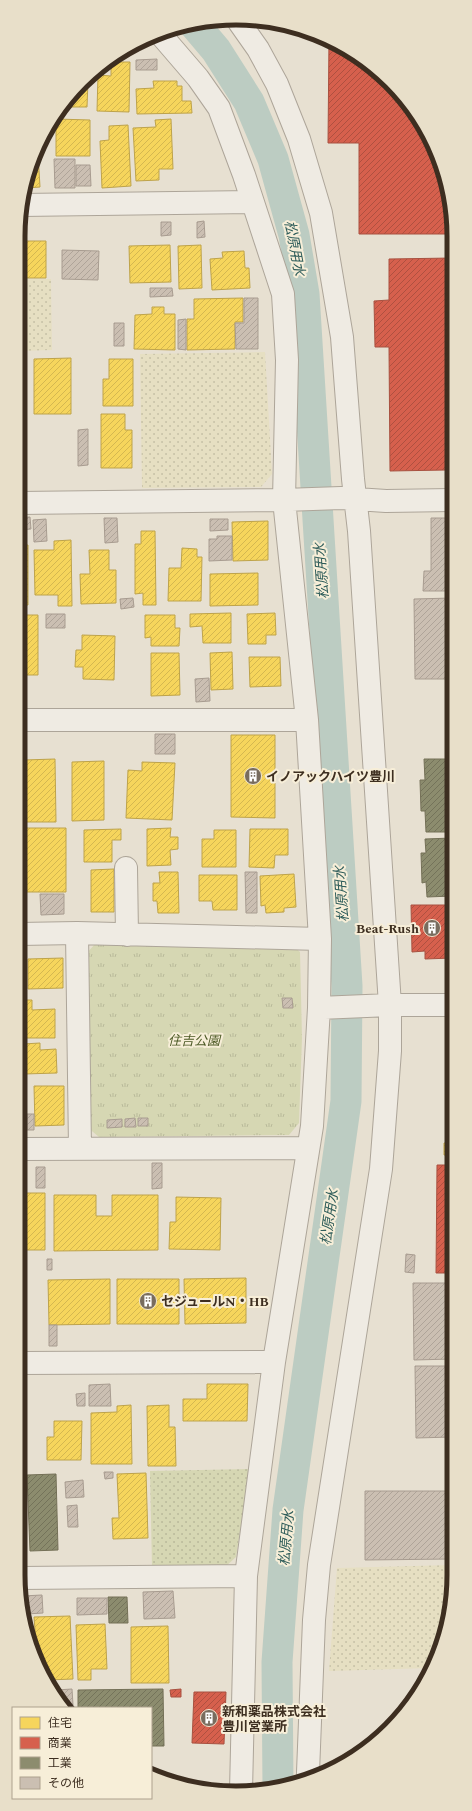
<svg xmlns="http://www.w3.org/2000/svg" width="472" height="1811" viewBox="0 0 472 1811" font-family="Spectral,'Noto Sans JP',serif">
  <defs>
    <pattern id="farmland-dots" width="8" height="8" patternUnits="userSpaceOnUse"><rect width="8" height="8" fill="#e6dfc2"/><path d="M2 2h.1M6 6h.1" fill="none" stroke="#c6c0a6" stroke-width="1.8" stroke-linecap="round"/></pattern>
    <pattern id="grass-dots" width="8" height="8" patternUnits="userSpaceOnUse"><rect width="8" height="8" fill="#d6d7b3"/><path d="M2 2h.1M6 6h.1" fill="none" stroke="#b9b99a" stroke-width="1.8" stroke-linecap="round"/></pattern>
    <pattern id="park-tufts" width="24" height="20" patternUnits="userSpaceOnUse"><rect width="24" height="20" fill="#d6d7b3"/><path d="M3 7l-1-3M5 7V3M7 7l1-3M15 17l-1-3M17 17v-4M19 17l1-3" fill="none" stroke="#b9b99a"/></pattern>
    <pattern id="homes-hatch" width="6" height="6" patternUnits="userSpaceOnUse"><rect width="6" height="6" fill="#f6d55c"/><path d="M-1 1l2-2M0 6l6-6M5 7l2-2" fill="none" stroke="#d4b750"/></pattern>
    <pattern id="shops-hatch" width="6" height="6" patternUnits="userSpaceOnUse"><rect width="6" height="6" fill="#d6604d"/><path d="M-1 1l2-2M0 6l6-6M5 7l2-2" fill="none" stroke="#af5040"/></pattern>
    <pattern id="industry-hatch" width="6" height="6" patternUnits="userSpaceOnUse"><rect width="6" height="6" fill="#8c8c6e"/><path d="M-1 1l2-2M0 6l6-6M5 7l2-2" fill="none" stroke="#74735a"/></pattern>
    <pattern id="building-hatch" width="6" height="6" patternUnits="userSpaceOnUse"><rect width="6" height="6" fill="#cbbfb2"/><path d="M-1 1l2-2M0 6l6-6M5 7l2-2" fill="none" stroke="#afa499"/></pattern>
  </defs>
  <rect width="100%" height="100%" fill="#e7e0d1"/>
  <path fill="url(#farmland-dots)" d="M20 279H51L52 350 20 351Z
    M265 352 272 474 261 487 142 488 140 354Z
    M452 1565V1604L430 1668 329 1671 337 1568Z"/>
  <path fill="url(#grass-dots)" d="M250 1469 236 1557 225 1567H152L150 1471Z"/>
  <path fill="url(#park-tufts)" d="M289 942 300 952 302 1038 299 1123 289 1135 99 1137 86 1126V954L95 944Z"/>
  <path fill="url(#homes-hatch)" stroke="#bea34a" d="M111 62H130L129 112 97 111 98 75 111 76Z
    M88 81 87 107H65Z
    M153 81H177V86H182V101H191L192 113 137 114 136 89 154 88Z
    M56 119 90 120V156H56Z
    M171 119 173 169H159V180L136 181 133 128 156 127 155 120Z
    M128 125 131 186 102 188 100 141 109 140V126Z
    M45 133 46 147H40Z
    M38 153 40 187 27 188Z
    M25 241H46V278H20V250H25Z
    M170 245 171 282 130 283 129 246Z
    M201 245 202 288 179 289 178 246Z
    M244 251 245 268H249L250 288 212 290 210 259 223 258 222 252Z
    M243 298V322H235V349L187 350V319H194V299Z
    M152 307H164V314H175V350L134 349 135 315 152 314Z
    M71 358V414H34V359Z
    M109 359H133V406H103V379H109Z
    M101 414H125V430H132V468H101Z
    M268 521V560L233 561 232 522Z
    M141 531H155L156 605H143V593L135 594V544H141Z
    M71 540 72 606H58V595H35L34 550H54V541Z
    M19 545H28V605H19Z
    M182 548 197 549V557H202L201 601H168L169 568H181Z
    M89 550H109V570H116V603L81 604 80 574H90Z
    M258 573V605L210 606V574Z
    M231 613V643H203L202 626 190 627V614Z
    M275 613 276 635H266V644H248L247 614Z
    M19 615H38V675H19Z
    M145 615H175V628H180L179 646H151V637L145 638Z
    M82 635 115 636 114 680 83 679V667H75L76 650H82Z
    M232 652 233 689 211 690 210 653Z
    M151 653H179L180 695 151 696Z
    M249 657H280L281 686 250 687Z
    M231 735H275V818L231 817Z
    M55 759 56 822H24V760Z
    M104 761V820L72 821V762Z
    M142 762 175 763 172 820 126 818 128 770 142 771Z
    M26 828H66V892H26Z
    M171 828 170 837H178V849L170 850 171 865 147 866V829Z
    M121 829V840H112V862H84V830Z
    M250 829H288V855H275L274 868 249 867Z
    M214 830H236V867H202V839H214Z
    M114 869V912H91V870Z
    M159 872H178L179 913H158L157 901H153V883H160Z
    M294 874 296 907 284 908V912L266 913 265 905 261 906 260 876Z
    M199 875H237V910H213L212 901H199Z
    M63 958V988L28 989V959Z
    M19 1000H32V1010L55 1009V1038H19Z
    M40 1043V1050L56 1049 57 1073 24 1074 23 1044Z
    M451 1072 452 1103H451Z
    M19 1084H22L21 1132H19Z
    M34 1086H64V1125L35 1126Z
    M449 1114H452V1155H444V1143H449Z
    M26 1193H45V1250H18L19 1204H26Z
    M54 1195H96V1216H112V1195H158V1250L54 1251Z
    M176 1197 221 1198 220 1250 169 1249 170 1222H176Z
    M246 1278V1323L185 1324 184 1279Z
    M110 1279V1324L49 1325 48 1280Z
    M117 1279H179V1324H117Z
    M207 1384H248L247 1421H183V1399H207Z
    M131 1405 132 1464H91V1413L117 1412V1406Z
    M169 1405V1427H175L176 1466H148L147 1406Z
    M54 1421H82L81 1460H47V1437H54Z
    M146 1473 148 1538 113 1539 112 1518H119L117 1474Z
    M70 1616 73 1679 48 1680 35 1658 32 1643H36L34 1617Z
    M105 1624 107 1669H91V1680H78L76 1625Z
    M168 1626 169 1683H131V1627Z"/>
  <path fill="url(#shops-hatch)" stroke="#a85140" d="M329 39 333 41 390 82 432 140 452 208V234H359V143H328Z
    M452 258V478H446V470L390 471 389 347H375L374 301 389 300V259Z
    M411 905H452V958L425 959V951L412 952Z
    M437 1165H452V1273H436Z
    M181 1689V1697H171L170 1690Z
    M194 1692H226L224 1744 192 1743Z"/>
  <path fill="url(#industry-hatch)" stroke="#747057" d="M424 759H452V832H426L425 811H421L420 780H425Z
    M452 838V896L427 897 426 882 422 883 421 853H426L425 839Z
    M56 1474 58 1550 30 1551 27 1475Z
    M108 1597H127L128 1623H109Z
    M163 1689 164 1746H151V1708H78V1690Z"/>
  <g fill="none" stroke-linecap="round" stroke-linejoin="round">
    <path stroke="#bcccc2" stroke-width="31" d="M194 24 216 50 249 102 273 159 294 235 304 294 347 986 346 1101 288 1510 277 1662 278 1787"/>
  </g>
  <path fill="url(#building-hatch)" stroke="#a89c90" d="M157 59V70H136V60Z
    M54 159H75V188H55Z
    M76 165H90L91 186H76Z
    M204 221 205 237 197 238V222Z
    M161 222H171V235L161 236Z
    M62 250 99 251 98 280 62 279Z
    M150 288H172L173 296 150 297Z
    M244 298H258V349H236L235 323H244Z
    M186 319V350L178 349V320Z
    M114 323H124V346H114Z
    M88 429V465L78 466V430Z
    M30 517 31 529 19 530V518Z
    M104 518H117L118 542 105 543Z
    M431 518H452V591H423L424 571H431Z
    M46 519 47 541 34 542 33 520Z
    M210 519H228V530L210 531Z
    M217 536H232V560L209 561V539H217Z
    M133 598 134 607 121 609 120 599Z
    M452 598V679H415L414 599Z
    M46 614H65V628H46Z
    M209 678 210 701 196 702 195 679Z
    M155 734H175V754H155Z
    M245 872H257V913H246Z
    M40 894H64V914L41 915Z
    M19 950H23V968H19Z
    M282 998H292L293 1008H283Z
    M27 1114H34V1130H27Z
    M135 1118 136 1127H125V1119Z
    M138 1118H148V1126H138Z
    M122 1119V1127L107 1128V1120Z
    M152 1163H162V1188L152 1189Z
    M36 1167H45V1188H36Z
    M406 1254 415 1255 414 1273 405 1272Z
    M47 1259H52V1270H47Z
    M413 1283H452V1359L414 1360Z
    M49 1325H57V1346H49Z
    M415 1366H452V1437L416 1438Z
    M110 1384 111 1406H89V1385Z
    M85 1393V1406H77L76 1394Z
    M104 1472H113V1478L105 1479Z
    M83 1480 84 1497 66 1498 65 1482Z
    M365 1491H452V1559L365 1560Z
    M77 1505 78 1527H68L67 1506Z
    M173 1591 175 1618 144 1619 143 1592Z
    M42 1595 43 1613 26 1614 22 1596Z
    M77 1598H107V1614L77 1615Z
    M72 1689 73 1705 64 1706 56 1690Z"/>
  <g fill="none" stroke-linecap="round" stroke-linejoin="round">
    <g stroke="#ada599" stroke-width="24">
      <path id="minor" d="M239 22 258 49 277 84 299 139 321 213 342 337 353 479 359 531 390 1005V1051L381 1169 319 1565 314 1620 308 1772 309 1777
        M161 35 198 78 219 108 244 175 283 294 287 360 284 500 307 720 320 939 319 1008 312 1126 274 1362 246 1576 241 1791
        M21 205 252 202
        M19 503 284 500 341 498 386 501 452 500
        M19 720H307
        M126 868 127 935
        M77 933 80 1148
        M19 934 77 933 320 939
        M319 1008 390 1005H452
        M19 1149 308 1148
        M18 1363 274 1362
        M19 1578 246 1576"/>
    </g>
    <use href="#minor" stroke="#efebe3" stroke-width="22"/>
  </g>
  <defs>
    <g id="building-disc" transform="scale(0.9)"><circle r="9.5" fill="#786c5e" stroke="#f7eed8"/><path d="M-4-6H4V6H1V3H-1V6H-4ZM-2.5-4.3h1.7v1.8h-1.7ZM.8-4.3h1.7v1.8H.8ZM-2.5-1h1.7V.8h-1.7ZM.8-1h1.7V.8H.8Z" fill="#fff"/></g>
  </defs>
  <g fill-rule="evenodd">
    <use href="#building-disc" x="253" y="776"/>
    <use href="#building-disc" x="432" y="928"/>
    <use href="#building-disc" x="148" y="1301"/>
    <use href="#building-disc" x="209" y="1718"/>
  </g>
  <g text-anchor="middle" stroke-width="4" stroke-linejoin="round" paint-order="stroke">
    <g font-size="13" font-weight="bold" fill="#3d2e20" stroke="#f7eed8" text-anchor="start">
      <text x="266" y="781">イノアックハイツ豊川</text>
      <text x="419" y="933" text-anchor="end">Beat-Rush</text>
      <text x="161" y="1306">セジュールN・HB</text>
      <text x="222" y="1716">新和薬品株式会社<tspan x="222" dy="15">豊川営業所</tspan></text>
    </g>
    <g font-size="13" font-style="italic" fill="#4d5a26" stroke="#f7eed8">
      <text x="194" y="1045">住吉公園</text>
    </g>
    <g font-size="14" font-style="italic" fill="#2f5d5a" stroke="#f7eed8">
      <text transform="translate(295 248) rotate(79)" y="5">松原用水</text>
      <text transform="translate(321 571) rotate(-94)" y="5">松原用水</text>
      <text transform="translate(341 894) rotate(-94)" y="5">松原用水</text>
      <text transform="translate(329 1217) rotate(-82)" y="5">松原用水</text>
      <text transform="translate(286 1538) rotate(-85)" y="5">松原用水</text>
    </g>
  </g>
  <path d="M0 0H472V1811H0ZM236 25H236A211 211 0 0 1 447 236V1575A211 211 0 0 1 236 1786H236A211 211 0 0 1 25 1575V236A211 211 0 0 1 236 25Z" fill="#e8dfc9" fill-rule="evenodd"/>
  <path fill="none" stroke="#3d2e20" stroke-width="5" d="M236 25H236A211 211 0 0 1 447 236V1575A211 211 0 0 1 236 1786H236A211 211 0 0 1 25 1575V236A211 211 0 0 1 236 25Z"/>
  <rect x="12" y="1707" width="140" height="92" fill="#f7eed8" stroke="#ada18e"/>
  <rect x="20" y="1717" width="20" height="12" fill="#f6d55c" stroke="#ada18e"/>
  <text x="48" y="1727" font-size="12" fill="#3d2e20">住宅</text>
  <rect x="20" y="1737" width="20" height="12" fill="#d6604d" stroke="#ada18e"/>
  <text x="48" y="1747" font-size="12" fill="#3d2e20">商業</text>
  <rect x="20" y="1757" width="20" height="12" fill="#8c8c6e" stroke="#ada18e"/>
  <text x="48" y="1767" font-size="12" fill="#3d2e20">工業</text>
  <rect x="20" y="1777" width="20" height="12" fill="#cbbfb2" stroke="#ada18e"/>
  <text x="48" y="1787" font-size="12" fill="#3d2e20">その他</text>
</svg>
